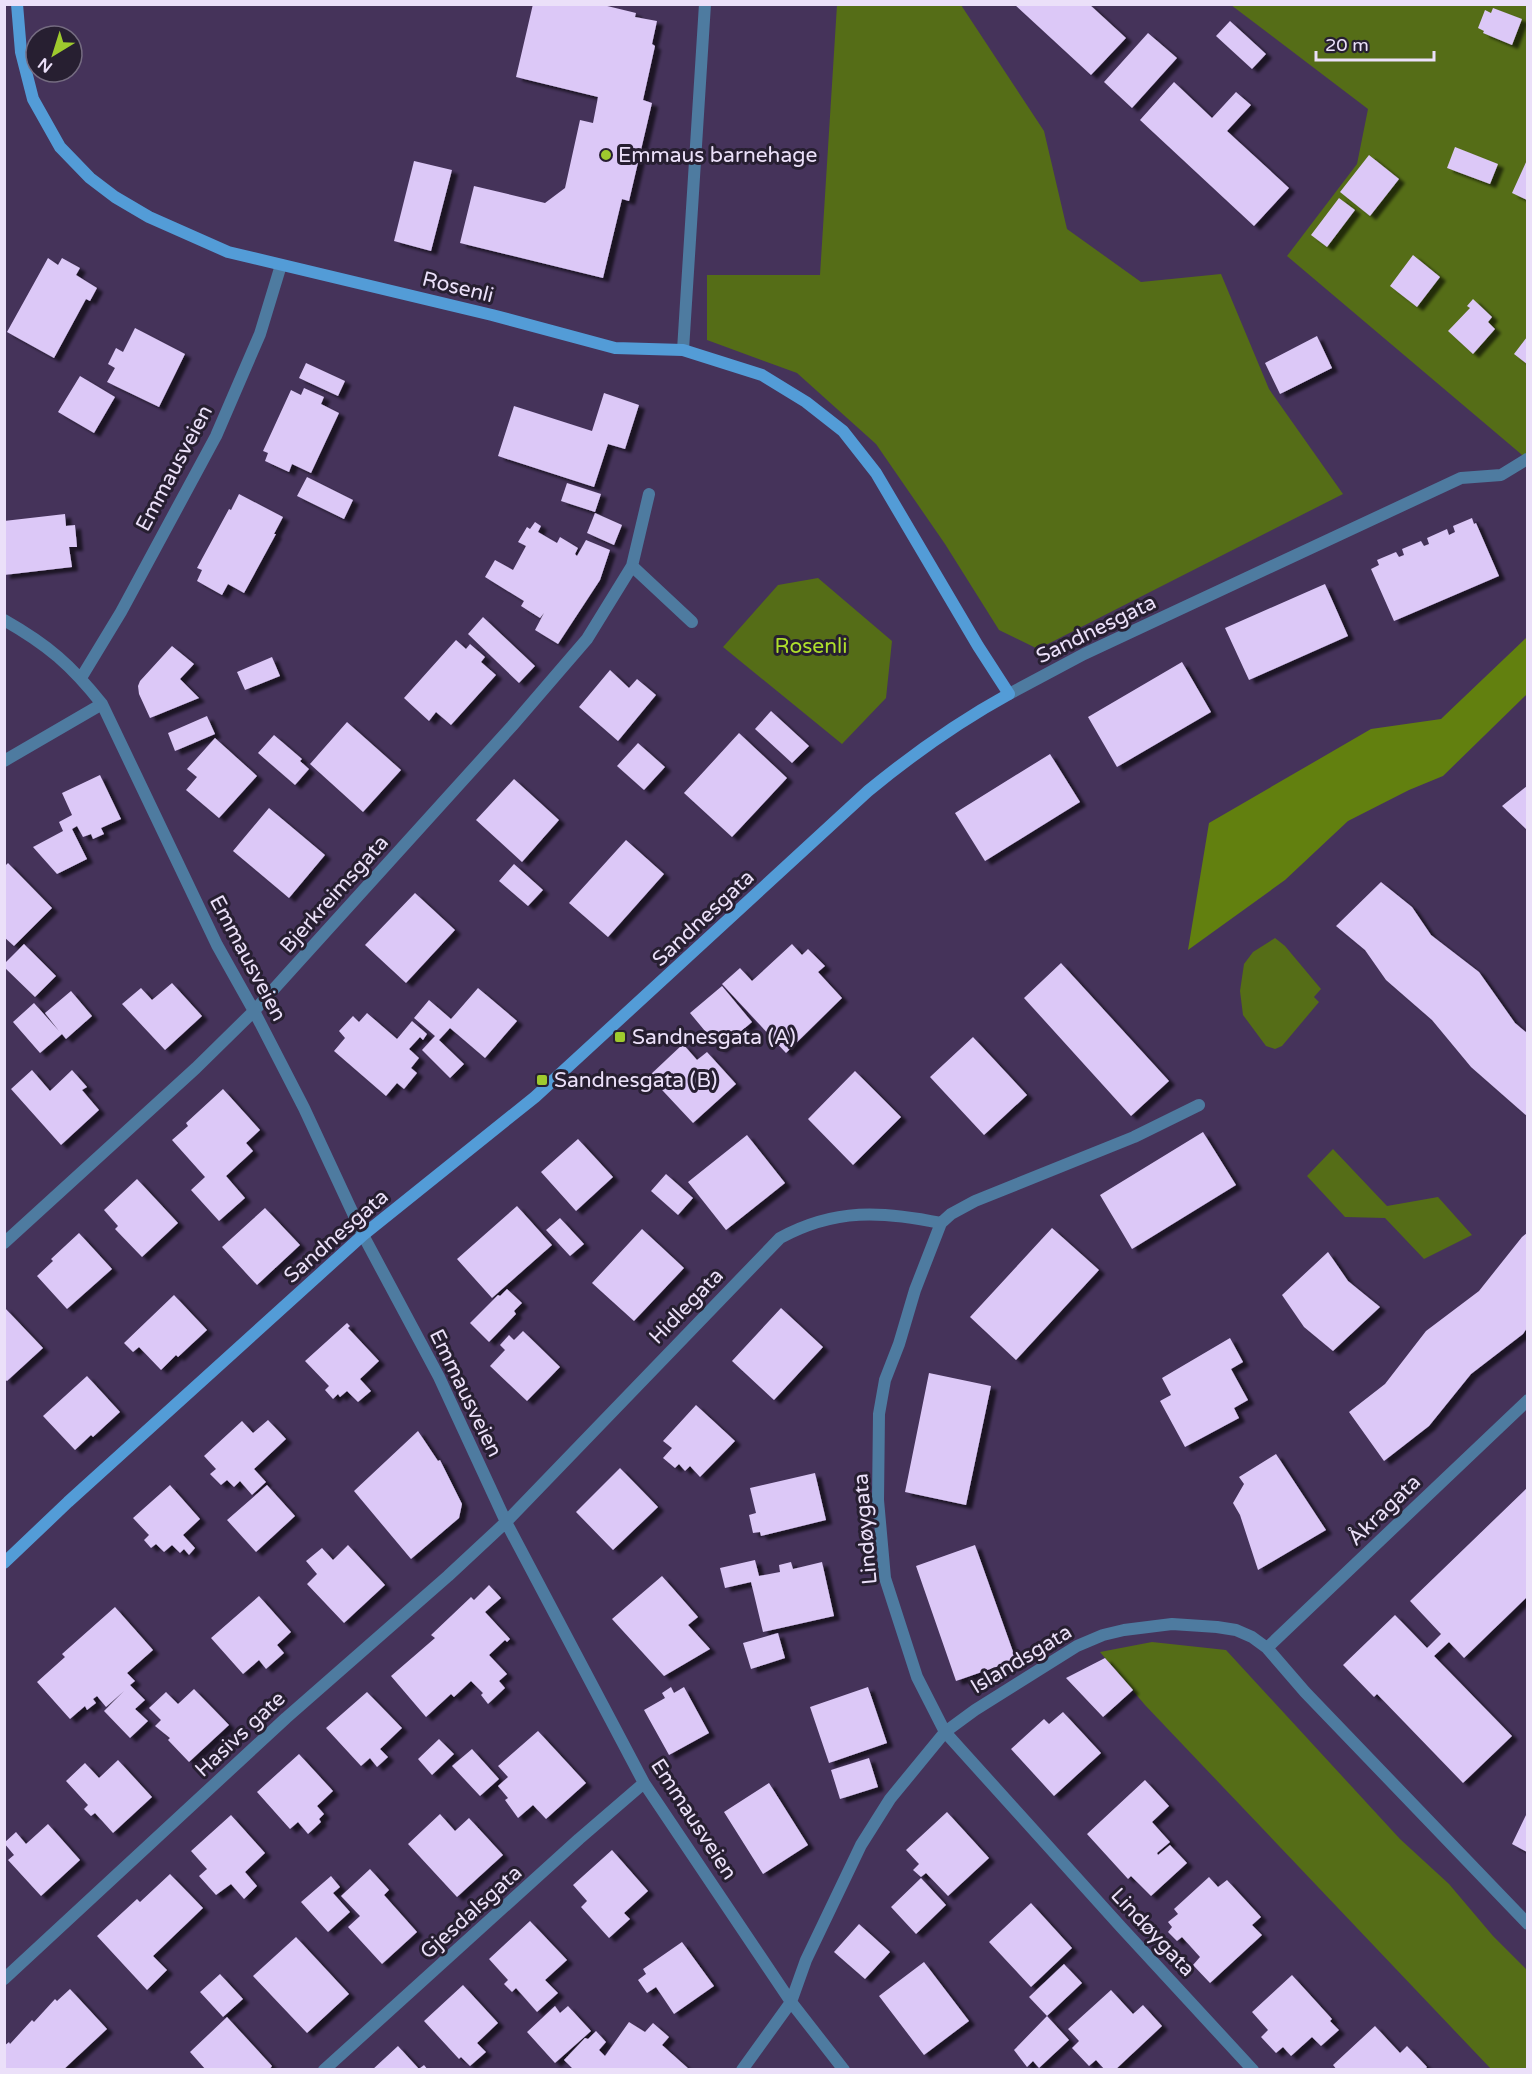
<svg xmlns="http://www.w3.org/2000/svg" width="1532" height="2074" viewBox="0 0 1532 2074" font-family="'Varela Round',sans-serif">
  <defs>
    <filter id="shadow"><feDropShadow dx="6" dy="4" stdDeviation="1.5" flood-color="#0009"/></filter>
  </defs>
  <rect width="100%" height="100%" fill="#45335a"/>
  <path fill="#556d17" d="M837 5H961L1044 131 1067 229 1141 282 1221 274 1269 389 1343 494 1038 649 999 630 945 544 876 444 797 373 707 340V275H820Z
    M1231 5H1527V459L1287 256 1357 164 1368 109Z
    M818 578 892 641 886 698 842 744 723 647 778 585Z
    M1275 938 1285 946 1321 989 1314 997 1319 1002 1282 1046 1275 1049 1266 1046 1243 1015 1240 991 1244 964 1253 952Z
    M1333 1149 1387 1206 1438 1197 1472 1235 1424 1259 1385 1218 1345 1217 1307 1176Z
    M1152 1642 1226 1650 1400 1839 1449 1884 1493 1936 1527 1970V2069H1491L1145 1705 1100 1652Z"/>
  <path fill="#62800f" d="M1527 625V694L1443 776 1409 790 1348 821 1285 880 1188 950 1209 823 1371 729 1441 719 1526 638Z"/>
  <path fill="#dcc8f7" filter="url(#shadow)" d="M533 4H599L636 13 635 17 657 21 652 44 655 46 643 100 652 103 629 201 622 199 603 278 460 243 474 186 545 203 565 188 580 120 593 123 598 97 516 77Z
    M1014 4H1089L1126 38 1091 75Z
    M1493 8 1522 19 1512 45 1483 33 1484 31 1478 28 1485 10 1491 13Z
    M1230 21 1266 54 1252 69 1216 36Z
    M1148 33 1177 58 1132 108 1104 82Z
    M1174 82 1212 118 1236 92 1251 105 1227 131 1289 188 1254 226 1140 120Z
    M1455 147 1498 164 1490 184 1447 168Z
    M1369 155 1399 179 1370 216 1340 192Z
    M1527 160V200L1512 193Z
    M414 161 452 170 431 251 394 241Z
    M1339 198 1355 210 1327 247 1311 235Z
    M1413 255 1440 277 1417 307 1390 286Z
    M48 258 58 265 62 258 80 268 76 275 97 288 90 301 86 299 54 358 7 332Z
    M1473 299 1492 317 1488 322 1495 329 1473 354 1448 331 1470 308 1467 306Z
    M135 328 185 354 159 407 107 382 115 368 108 364 116 348 123 352Z
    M1317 336 1332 368 1280 394 1265 363Z
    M1527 337V364L1514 354Z
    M306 363 345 381 338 396 299 378Z
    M80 376 115 397 94 433 58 412Z
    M304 388 324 397 321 404 339 413 311 473 292 464 289 472 265 461 268 453 263 451 291 390 301 395Z
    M604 393 639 405 625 449 608 444 594 487 498 456 514 406 592 431Z
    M307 477 353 500 344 519 297 496Z
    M567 483 601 494 595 512 561 501Z
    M239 494 283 517 274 534H276L244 593 228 584 222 595 197 581 202 570 197 568 229 509 231 510Z
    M595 513 622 525 614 545 587 533Z
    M65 514 66 526 75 525 77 547H69L72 567 4 575V521Z
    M1472 518 1474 524 1476 523 1499 576 1394 621 1371 569 1379 565 1377 560 1396 552 1399 557 1404 555 1402 549 1421 541 1424 546 1429 544 1427 538 1447 529 1449 535 1455 532 1453 526Z
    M535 522 541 526 538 532 557 543 560 537 578 548 575 554 577 556 586 540 610 550 600 580 558 644 535 630 544 613 540 618 521 606 524 601 485 577 495 560 513 570 526 546 518 542 527 527 530 529Z
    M1325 584 1348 636 1249 680 1225 628Z
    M483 617 535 666 519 683 468 634Z
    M456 640 466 649 470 644 485 657 481 662 496 675 451 725 436 712 429 721 404 698Z
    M172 646 194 664 180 679 199 698 150 718 139 694 138 686 140 681Z
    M272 657 280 676 245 690 237 672Z
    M1182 662 1211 712 1117 767 1088 717Z
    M610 670 629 688 637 679 656 695 618 741 579 707Z
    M771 711 809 746 792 763 755 729Z
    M207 716 215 734 175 751 168 733Z
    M347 722 401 770 363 812 310 764Z
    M739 733 787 778 732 837 684 793Z
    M274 735 302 759 300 761 309 769 295 785 258 753Z
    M215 738 257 776 219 818 186 790 197 777 187 769Z
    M638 743 665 767 644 790 617 766Z
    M1050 754 1080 802 985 861 955 813Z
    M100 775 121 819 101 828 104 834 93 839 91 834 83 837 77 826 72 829 87 859 57 874 33 847 63 831 59 822 72 815 62 793Z
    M514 779 559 820 522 862 476 820Z
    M1527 786V830L1502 806Z
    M269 808 325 855 289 898 233 851Z
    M626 840 664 874 608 937 569 903Z
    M8 863 52 908 14 946 4 937V867Z
    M514 864 543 890 528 906 499 881Z
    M1381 882 1412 907 1431 935 1479 972 1515 1023 1527 1033V1116L1471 1067 1432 1020 1386 980 1365 950 1336 926Z
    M415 893 455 930 406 983 365 945Z
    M24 944 56 976 35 997 4 967V964Z
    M792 944 802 955 808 949 825 966 818 972 842 998 786 1053 722 984 740 968 752 981Z
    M1061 963 1169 1081 1131 1116 1024 998Z
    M172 983 202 1016 165 1050 122 1004 141 988 152 1000Z
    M722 986 752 1022 720 1049 690 1013Z
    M478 988 517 1021 485 1058 450 1028 439 1040 464 1064 450 1078 422 1050 435 1036 414 1018 429 1000 451 1019Z
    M71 991 92 1016 66 1039 62 1034 40 1053 13 1022 34 1003 59 1031 45 1013Z
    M367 1013 397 1039 412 1021 427 1034 423 1040 420 1037 409 1049 419 1058 411 1068 417 1073 404 1089 397 1083 386 1096 334 1051 345 1038 339 1031 353 1016 359 1022Z
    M973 1037 1027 1095 984 1135 930 1077Z
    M683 1044 697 1060 707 1052 736 1084 693 1123 649 1076Z
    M32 1070 50 1091 72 1070 87 1087 82 1090 99 1110 61 1145 11 1089Z
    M855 1071 901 1117 853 1165 808 1119Z
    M223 1089 260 1130 246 1143 253 1151 226 1176 245 1198 219 1221 191 1190 205 1177 172 1140 188 1126 186 1123Z
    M1203 1132 1236 1185 1132 1249 1100 1195Z
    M747 1135 785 1183 726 1230 688 1182Z
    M578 1139 613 1177 576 1211 541 1172Z
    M666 1174 693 1198 678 1215 651 1191Z
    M137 1179 178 1223 142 1257 115 1229 118 1226 104 1210Z
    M517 1206 552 1245 492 1298 457 1259Z
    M265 1208 300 1245 257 1285 222 1247Z
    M560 1218 584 1244 570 1256 546 1230Z
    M1052 1228 1099 1270 1016 1360 970 1317Z
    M642 1229 684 1268 634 1321 592 1283Z
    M79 1233 112 1269 67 1309 37 1276 53 1261 51 1259Z
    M1527 1233V1328L1523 1334 1471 1374 1429 1426 1384 1461 1349 1412 1385 1384 1426 1331 1479 1291 1522 1237Z
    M1328 1252 1348 1281 1380 1307 1333 1351 1304 1327 1282 1295Z
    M507 1289 522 1303 514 1311 516 1314 489 1342 470 1323 498 1295 500 1296Z
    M174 1295 207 1330 178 1357 176 1355 161 1370 139 1347 133 1352 124 1343Z
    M4 1307 43 1348 7 1381 4 1379Z
    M781 1308 823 1347 774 1400 732 1361Z
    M347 1323 350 1326 348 1328 379 1361 360 1379 371 1391 358 1402 347 1391 340 1397 338 1394 333 1399 325 1390 329 1386 305 1361Z
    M523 1331 560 1367 527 1401 490 1366 505 1350 500 1345 509 1335 514 1340Z
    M1230 1338 1243 1362 1231 1369 1248 1400 1234 1408 1239 1418 1185 1447 1160 1401 1171 1395 1162 1378Z
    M929 1373 991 1386 966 1505 905 1492Z
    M87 1376 120 1412 93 1437 91 1435 75 1450 43 1416Z
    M696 1405 735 1441 700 1477 690 1466 685 1471 679 1464 675 1468 663 1458 672 1448 663 1441Z
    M268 1420 286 1439 254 1469 266 1482 252 1495 240 1481 234 1487 227 1480 221 1485 210 1474 216 1469 204 1456 242 1421 253 1433Z
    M418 1431 438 1461 440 1460 462 1504 459 1518 411 1559 354 1491Z
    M1276 1454 1326 1530 1258 1570 1240 1515 1233 1503 1244 1484 1239 1477Z
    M620 1468 658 1507 613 1550 576 1512Z
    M815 1473 826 1520 761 1536 760 1532 753 1533 749 1515 756 1513 750 1488Z
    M170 1485 200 1519 183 1535 195 1548 189 1555 184 1549 180 1553 172 1545 164 1552 156 1544 151 1548 144 1540 149 1535 133 1518Z
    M267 1485 295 1516 256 1552 227 1520Z
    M1527 1488V1597L1464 1658 1449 1642 1434 1656 1512 1736 1463 1783 1377 1694 1374 1697 1343 1665 1395 1615 1427 1648 1441 1634 1410 1601Z
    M348 1545 385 1585 344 1623 307 1584 317 1574 306 1561 322 1548 333 1560Z
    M975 1545 1016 1660 956 1681 916 1566Z
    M755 1560 759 1576 780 1572 779 1565 791 1562 793 1569 822 1562 834 1616 763 1632 751 1582 725 1588 720 1568Z
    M662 1576 698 1617 688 1625 710 1649 664 1676 612 1619Z
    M489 1585 501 1598 485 1612 510 1639 507 1642 505 1640 489 1655 507 1674 499 1681 505 1688 488 1704 481 1695 483 1693 471 1681 454 1697 451 1694 426 1717 391 1676 435 1638 431 1635 471 1597 474 1600Z
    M259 1596 291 1632 277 1645 284 1653 266 1669 259 1660 243 1674 211 1638Z
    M115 1607 153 1650 127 1673 135 1681 130 1685 145 1700 135 1709 148 1721 130 1738 104 1711 124 1691 106 1707 97 1696 93 1699 96 1703 87 1710 85 1706 70 1719 37 1682 65 1657 62 1654Z
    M778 1633 785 1658 751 1669 743 1643Z
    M1105 1658 1133 1690 1103 1717 1066 1678Z
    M671 1687 674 1693 684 1687 709 1733 669 1755 644 1710 665 1698 662 1693Z
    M868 1687 887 1743 829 1763 810 1707Z
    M194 1689 229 1725 189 1762 168 1740 170 1738 155 1726 161 1720 149 1708 166 1692 178 1704Z
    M367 1692 402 1728 380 1749 388 1757 377 1767 370 1758 361 1766 326 1728Z
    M1063 1712 1101 1753 1054 1796 1011 1749 1044 1719 1049 1724Z
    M538 1731 586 1783 546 1819 533 1805 518 1818 505 1800 508 1798 498 1786 508 1777 498 1766Z
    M439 1739 454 1754 432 1775 418 1759Z
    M472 1749 499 1779 480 1796 452 1766Z
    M299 1754 333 1791 317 1806 324 1814 319 1819 321 1822 308 1834 298 1822 290 1829 257 1792Z
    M869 1758 878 1787 840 1799 831 1770Z
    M118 1760 152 1797 113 1833 95 1813 91 1816 84 1809 88 1805 66 1781 85 1763 99 1778Z
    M1145 1780 1169 1806 1152 1822 1170 1842 1157 1853 1158 1855 1170 1845 1187 1863 1151 1896 1131 1876 1128 1879 1087 1834Z
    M769 1783 808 1845 763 1874 724 1812Z
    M947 1812 989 1858 948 1896 926 1873 921 1877 913 1870 919 1864 906 1850Z
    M1527 1813V1852L1512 1844Z
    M440 1814 455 1831 469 1818 503 1855 457 1897 408 1844Z
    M231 1815 265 1853 245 1872 257 1886 244 1899 231 1884 216 1895 199 1876 207 1869 191 1851Z
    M48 1824 80 1860 41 1896 8 1860 14 1855 4 1843 16 1832 26 1844Z
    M612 1850 648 1891 624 1913 630 1919 609 1938 581 1907 587 1901 573 1885Z
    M370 1869 389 1890 384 1895 417 1932 382 1964 348 1927 360 1916 341 1896Z
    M170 1874 203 1908 153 1956 167 1970 147 1990 97 1936 137 1899 140 1902Z
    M331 1876 340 1887 333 1893 350 1912 328 1932 301 1902Z
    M1209 1877 1218 1887 1227 1880 1261 1917 1252 1925 1262 1935 1210 1983 1193 1965 1200 1957 1182 1937 1177 1941 1168 1932 1172 1927 1168 1922 1178 1914 1174 1909Z
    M921 1878 946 1905 916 1934 891 1907Z
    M1031 1903 1072 1948 1031 1987 989 1942Z
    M530 1921 567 1960 545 1980 558 1993 537 2012 516 1988 512 1992 504 1984 508 1980 489 1959Z
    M859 1924 890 1952 865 1979 834 1952Z
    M296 1937 349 1994 307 2033 253 1976Z
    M682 1942 714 1986 674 2014 656 1987 647 1993 638 1980 646 1974 643 1969Z
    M924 1962 969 2021 924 2055 879 1996Z
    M1064 1964 1082 1983 1047 2016 1029 1997Z
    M220 1974 243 1999 223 2017 200 1992Z
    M1292 1975 1332 2019 1330 2021 1339 2030 1321 2046 1312 2037 1291 2056 1283 2047 1276 2053 1261 2037 1268 2030 1252 2012Z
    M463 1985 498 2023 477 2043 486 2052 470 2066 461 2057 459 2059 424 2021Z
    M70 1989 107 2029 63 2070H4V2046L9 2042 10 2044 32 2020 34 2022 55 1999 57 2001Z
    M1111 1990 1133 2014 1143 2005 1162 2026 1115 2070H1105L1096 2060 1089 2066 1072 2048 1079 2041 1068 2029Z
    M555 2006 560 2013 568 2006 591 2031 555 2063 527 2032Z
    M1047 2016 1069 2040 1039 2068 1033 2061 1027 2067 1014 2050Z
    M227 2017 272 2066 269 2070H206L190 2052Z
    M629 2022 645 2032 653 2023 669 2037 662 2045 690 2070H615L612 2068 610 2070H574L564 2060 585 2038 588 2039 596 2031 606 2042 599 2050 605 2056Z
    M1375 2026 1400 2053 1407 2046 1427 2067 1424 2070H1337L1333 2065Z
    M398 2046 419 2069 424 2065 428 2070H372Z"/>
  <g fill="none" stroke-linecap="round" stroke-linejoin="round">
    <path stroke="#4e7ba0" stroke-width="12" d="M683 350 705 4
      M632 566 692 622
      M4 620C48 645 71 665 102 704L217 945 254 1011 304 1108 363 1235 439 1377 506 1522 644 1783 791 2002 844 2070
      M81 678 121 612 216 436 260 334 281 265
      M1009 694 1084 654 1461 478 1501 475 1527 459
      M4 761 102 704
      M1199 1105 1134 1137 975 1201 951 1214 941 1223 915 1290 899 1344 885 1380 879 1414 878 1500 885 1578 917 1677 945 1732 1121 1927 1253 2070
      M4 1243 196 1068 254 1011 512 726 587 639 632 566 649 494
      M1267 1648 1528 1400
      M4 1979 286 1718 448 1576 506 1522 780 1238C835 1208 882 1211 941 1223
      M324 2070 579 1839 644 1783
      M742 2070 791 2002 806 1960 861 1845 890 1799 945 1732 975 1710 1077 1646 1103 1635 1124 1630 1172 1624 1217 1627 1236 1630 1252 1637 1267 1648 1305 1692 1528 1924"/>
    <path stroke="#539cd7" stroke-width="12" d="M4 1563 68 1502 363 1235 535 1097 868 791C913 754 958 722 1009 694L978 646 876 473 843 431 806 402 762 375 683 350 615 348 492 315 228 252 149 217 115 197 90 178 60 147 33 99 21 52 17 4"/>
  </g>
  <g fill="#9fca2e" stroke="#271f31" stroke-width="2">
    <circle cx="606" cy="155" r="6"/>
    <rect x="614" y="1031" width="12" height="12" rx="3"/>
    <rect x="536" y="1074" width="12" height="12" rx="3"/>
  </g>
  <g text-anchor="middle" stroke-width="6" stroke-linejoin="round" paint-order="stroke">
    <g font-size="21" fill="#ebe0f9" stroke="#271f31" text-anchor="start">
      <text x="618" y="162">Emmaus barnehage</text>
      <text x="632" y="1044">Sandnesgata (A)</text>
      <text x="554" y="1087">Sandnesgata (B)</text>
    </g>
    <g font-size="21" fill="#ebe0f9" stroke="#271f31">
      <text transform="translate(458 287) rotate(14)" y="7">Rosenli</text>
      <text transform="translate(174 468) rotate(-62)" y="7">Emmausveien</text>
      <text transform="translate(1096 629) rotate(-26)" y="7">Sandnesgata</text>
      <text transform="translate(334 894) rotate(-48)" y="7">Bjerkreimsgata</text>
      <text transform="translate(703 918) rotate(-43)" y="7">Sandnesgata</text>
      <text transform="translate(248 958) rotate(62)" y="7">Emmausveien</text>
      <text transform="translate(336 1236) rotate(-41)" y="7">Sandnesgata</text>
      <text transform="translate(686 1306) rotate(-46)" y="7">Hidlegata</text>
      <text transform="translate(466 1393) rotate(64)" y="7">Emmausveien</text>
      <text transform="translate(1384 1510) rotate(-44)" y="7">Åkragata</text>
      <text transform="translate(865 1529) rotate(-95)" y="7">Lindøygata</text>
      <text transform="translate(1021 1659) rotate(-31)" y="7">Islandsgata</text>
      <text transform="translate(240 1734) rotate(-43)" y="7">Hasivs gate</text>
      <text transform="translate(694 1819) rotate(57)" y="7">Emmausveien</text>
      <text transform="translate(471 1912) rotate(-42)" y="7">Gjesdalsgata</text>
      <text transform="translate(1153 1932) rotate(47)" y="7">Lindøygata</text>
    </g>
    <g font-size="21" fill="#aedf2c" stroke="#271f31">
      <text x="811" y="653">Rosenli</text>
    </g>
  </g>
  <rect width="1532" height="2074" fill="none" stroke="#ebe0f9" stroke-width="12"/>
  <g transform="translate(54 54) rotate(218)"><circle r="28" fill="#271f31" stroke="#756c81" stroke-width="1.5"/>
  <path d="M0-4.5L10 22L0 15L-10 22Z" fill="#9fca2e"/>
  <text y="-9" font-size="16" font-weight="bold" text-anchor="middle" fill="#ebe0f9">N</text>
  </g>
  <path d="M1316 51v9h118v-9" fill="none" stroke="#ebe0f9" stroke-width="3"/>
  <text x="1325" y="51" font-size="18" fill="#ebe0f9" stroke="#271f31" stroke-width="4.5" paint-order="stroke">20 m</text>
</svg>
